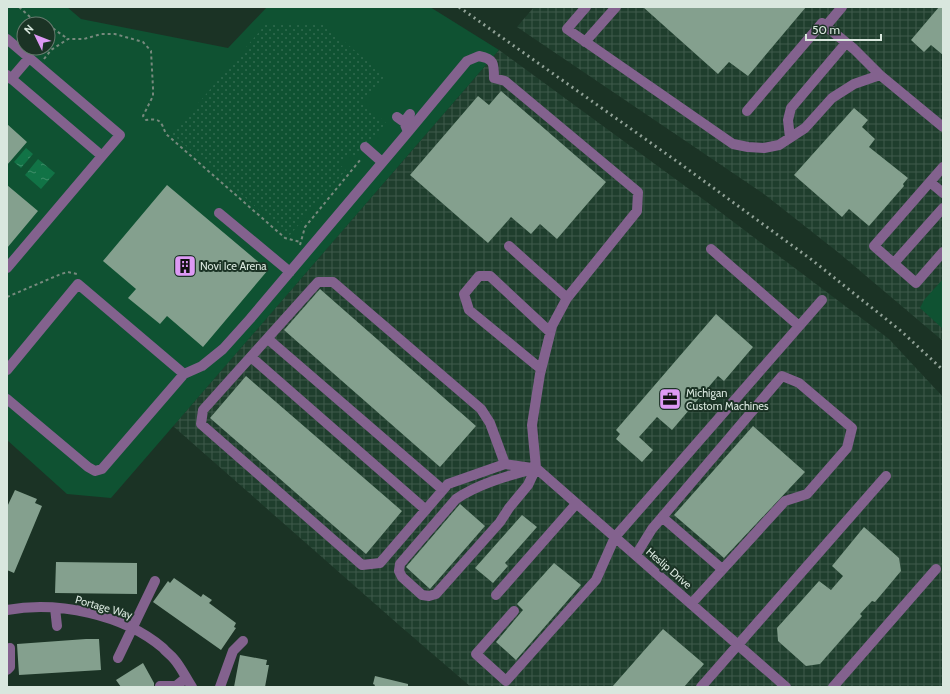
<svg xmlns="http://www.w3.org/2000/svg" width="950" height="694" viewBox="0 0 950 694" font-family="Cabin,sans-serif">
  <defs>
    <pattern id="industrial-grid" width="8" height="8" patternUnits="userSpaceOnUse"><rect width="8" height="8" fill="#1f3e2d"/><path d="M0 4h8M4 0v8" fill="none" stroke="#3f5a4b"/></pattern>
    <pattern id="park-dots" width="8" height="8" patternUnits="userSpaceOnUse"><rect width="8" height="8" fill="#0f5232"/><path d="M2 2h.1M6 6h.1" fill="none" stroke="#316b4f" stroke-width="1.8" stroke-linecap="round"/></pattern>
    <pattern id="water-ripples" width="26" height="14" patternUnits="userSpaceOnUse"><rect width="26" height="14" fill="#117346"/><path d="M2 4q2-2 4 0t4 0M15 11q2-2 4 0t4 0" fill="none" stroke="#3e8e69"/></pattern>
  </defs>
  <rect width="100%" height="100%" fill="#1b3325"/>
  <path fill="url(#industrial-grid)" d="M534 7H943V341L839 253 764 194 517 27Z
    M499 50 715 208 889 339 943 397V687H471L399 625 173 426Z"/>
  <path fill="#0f5232" fill-rule="evenodd" d="M7 7H67L81 19 228 48 267 7H430L499 50 111 498 67 494 7 440ZM24 24H48V48H24Z
    M943 279V329L920 308 924 300Z"/>
  <path fill="url(#park-dots)" d="M322 23 385 76 363 102 386 123 355 159 349 155 340 165 346 170 289 236 172 134 265 25Z"/>
  <path fill="url(#water-ripples)" d="M26 148 33 154 21 168 14 162Z
    M38 159 55 173 41 189 25 175Z"/>
  <path fill="#84a08e" d="M643 7H806L748 76 729 62 718 74Z
    M939 7H943V55L931 45 924 52 911 40Z
    M501 91 606 182 557 239 540 224 531 234 511 217 488 243 410 175 478 96 489 105Z
    M854 108 868 120 862 127 875 139 869 147 908 178 903 184 904 186 869 226 849 209 842 217 794 175Z
    M7 124 27 142 7 165Z
    M7 185 38 211 7 248Z
    M167 185 268 270 203 347 167 316 160 324 128 298 136 289 103 261Z
    M320 289 476 426 440 467 284 330Z
    M716 314 753 347 724 381 718 376 672 430 657 417 639 437 653 450 642 462 616 439 620 434 616 430Z
    M246 376 402 511 366 554 210 418Z
    M753 426 805 472 724 558 674 515Z
    M15 490 37 499 35 503 42 506 14 573 7 570V507Z
    M460 504 485 526 430 589 406 567Z
    M522 515 537 527 505 563 508 566 493 583 475 568Z
    M864 527 899 558 901 571 875 602 872 601 860 614 862 616 820 664 806 666 778 641 777 628 819 581 831 590 843 576 832 566Z
    M56 562 137 563V594L55 593Z
    M554 563 581 585 516 660 496 642 523 610 517 604Z
    M174 578 201 597 203 594 212 600 209 603 236 623 234 627 236 628 221 650 153 602 168 581 170 583Z
    M663 629 704 664 684 687H612Z
    M86 639H99L101 670 19 675 17 644Z
    M240 655 267 660 266 665H269L265 687H234Z
    M143 663 154 683V687H121L116 680Z
    M375 676 408 684V687H374L375 685 373 684Z"/>
  <g fill="none" stroke-linecap="round" stroke-linejoin="round">
    <path stroke="#76897d" stroke-width="2" stroke-dasharray="3 3" stroke-linecap="butt" d="M19 7 30 17 46 24
      M48 25 68 39
      M44 59 51 50 68 39H84L101 34H115L143 42 151 51 153 88V96L143 116 146 120C161 118 161 122 166 134L285 238 300 242
      M300 245 305 227 361 159
      M7 297 61 274 68 272 77 274"/>
    <path stroke="#83628e" stroke-width="10" d="M586 7 567 29 733 144 748 147 764 148 779 145 805 128 832 98 854 84 880 75 943 127
      M826 26 842 7
      M7 39 120 135 102 156 7 75
      M585 42 616 7
      M11 79 29 58
      M747 111 822 23 854 49 880 75
      M404 122 410 114
      M408 132 467 61 479 56C494 59 494 63 494 78L505 81 638 192 637 211 567 298 552 326 540 374 532 425 536 468 528 485 509 508 500 522 436 594 429 596 422 595 402 577 399 571 400 564 456 499C480 483 508 476 536 468
      M790 138 788 120 791 108 846 43
      M365 147 382 162
      M943 167 874 246 916 283 943 252
      M930 182 943 193
      M219 213 290 272
      M509 246 567 298
      M711 249 799 326
      M894 263 943 208
      M7 268 102 156
      M268 339 443 490
      M251 357 426 510
      M541 369 469 310 464 294 479 276H490L550 332
      M7 370 78 284 184 374
      M7 399 88 467 95 471 102 469 184 374 202 366 223 349 250 319 403 138 408 132 404 122 397 117
      M505 464 448 484 380 563 362 565 201 424 203 410 318 282H333L481 409 490 423 505 464 532 468
      M536 468 786 687
      M662 517 722 569
      M636 555 652 529 782 376 799 383 852 428 847 448 807 494 785 501 691 604
      M496 595 576 504
      M55 608 57 626
      M7 610C58 601 123 614 163 648 166 652 171 655 174 659 181 667 186 678 192 687
      M514 611 476 654 506 681 596 580 615 537 822 300
      M118 658 155 581
      M7 670 10 667V648
      M160 686H176L186 678
      M220 687 233 651 243 641
      M701 687 886 476
      M833 687 936 569"/>
    <path stroke="#90a196" stroke-width="3" stroke-dasharray="2 4" stroke-linecap="butt" d="M459 7 682 165 812 260 901 331 943 370"/>
  </g>
  <defs>
    <g id="building-square" transform="scale(1.15)"><rect x="-9" y="-9" width="18" height="18" rx="4" fill="#dd99f4" stroke="#1b3325"/><path d="M-4-6H4V6H1V3H-1V6H-4ZM-2.5-4.3h1.7v1.8h-1.7ZM.8-4.3h1.7v1.8H.8ZM-2.5-1h1.7V.8h-1.7ZM.8-1h1.7V.8H.8Z" fill="#111"/></g>
    <g id="office-square" transform="scale(1.15)"><rect x="-9" y="-9" width="18" height="18" rx="4" fill="#dd99f4" stroke="#1b3325"/><path d="M-6-3h4V-5.5h4V-3h4V5H-6ZM-1-4.5V-3h2v-1.5ZM-6 0V1H6V0Z" fill="#111"/></g>
  </defs>
  <g fill-rule="evenodd">
    <use href="#building-square" x="185" y="266"/>
    <use href="#office-square" x="670" y="399"/>
  </g>
  <g text-anchor="middle" stroke-width="4" stroke-linejoin="round" paint-order="stroke">
    <g font-size="11" fill="#d9e7de" stroke="#1b3325" text-anchor="start">
      <text x="200" y="270">Novi Ice Arena</text>
      <text x="686" y="397">Michigan<tspan x="686" dy="13">Custom Machines</tspan></text>
    </g>
    <g font-size="11" fill="#d9e7de" stroke="#1b3325">
      <text transform="translate(669 568) rotate(41)" y="4">Heslip Drive</text>
      <text transform="translate(104 607) rotate(16)" y="4">Portage Way</text>
    </g>
  </g>
  <rect width="950" height="694" fill="none" stroke="#d9e7de" stroke-width="16"/>
  <g transform="translate(36 36) rotate(313)"><circle r="19" fill="#1b3325" stroke="#677b6f"/>
  <path d="M0-3L7 15L0 10L-7 15Z" fill="#dd99f4"/>
  <text y="-6" font-size="11" font-weight="bold" text-anchor="middle" fill="#d9e7de">N</text>
  </g>
  <path d="M806 34v6h75v-6" fill="none" stroke="#d9e7de" stroke-width="2"/>
  <text x="812" y="34" font-size="12" fill="#d9e7de" stroke="#1b3325" stroke-width="3" paint-order="stroke">50 m</text>
</svg>
